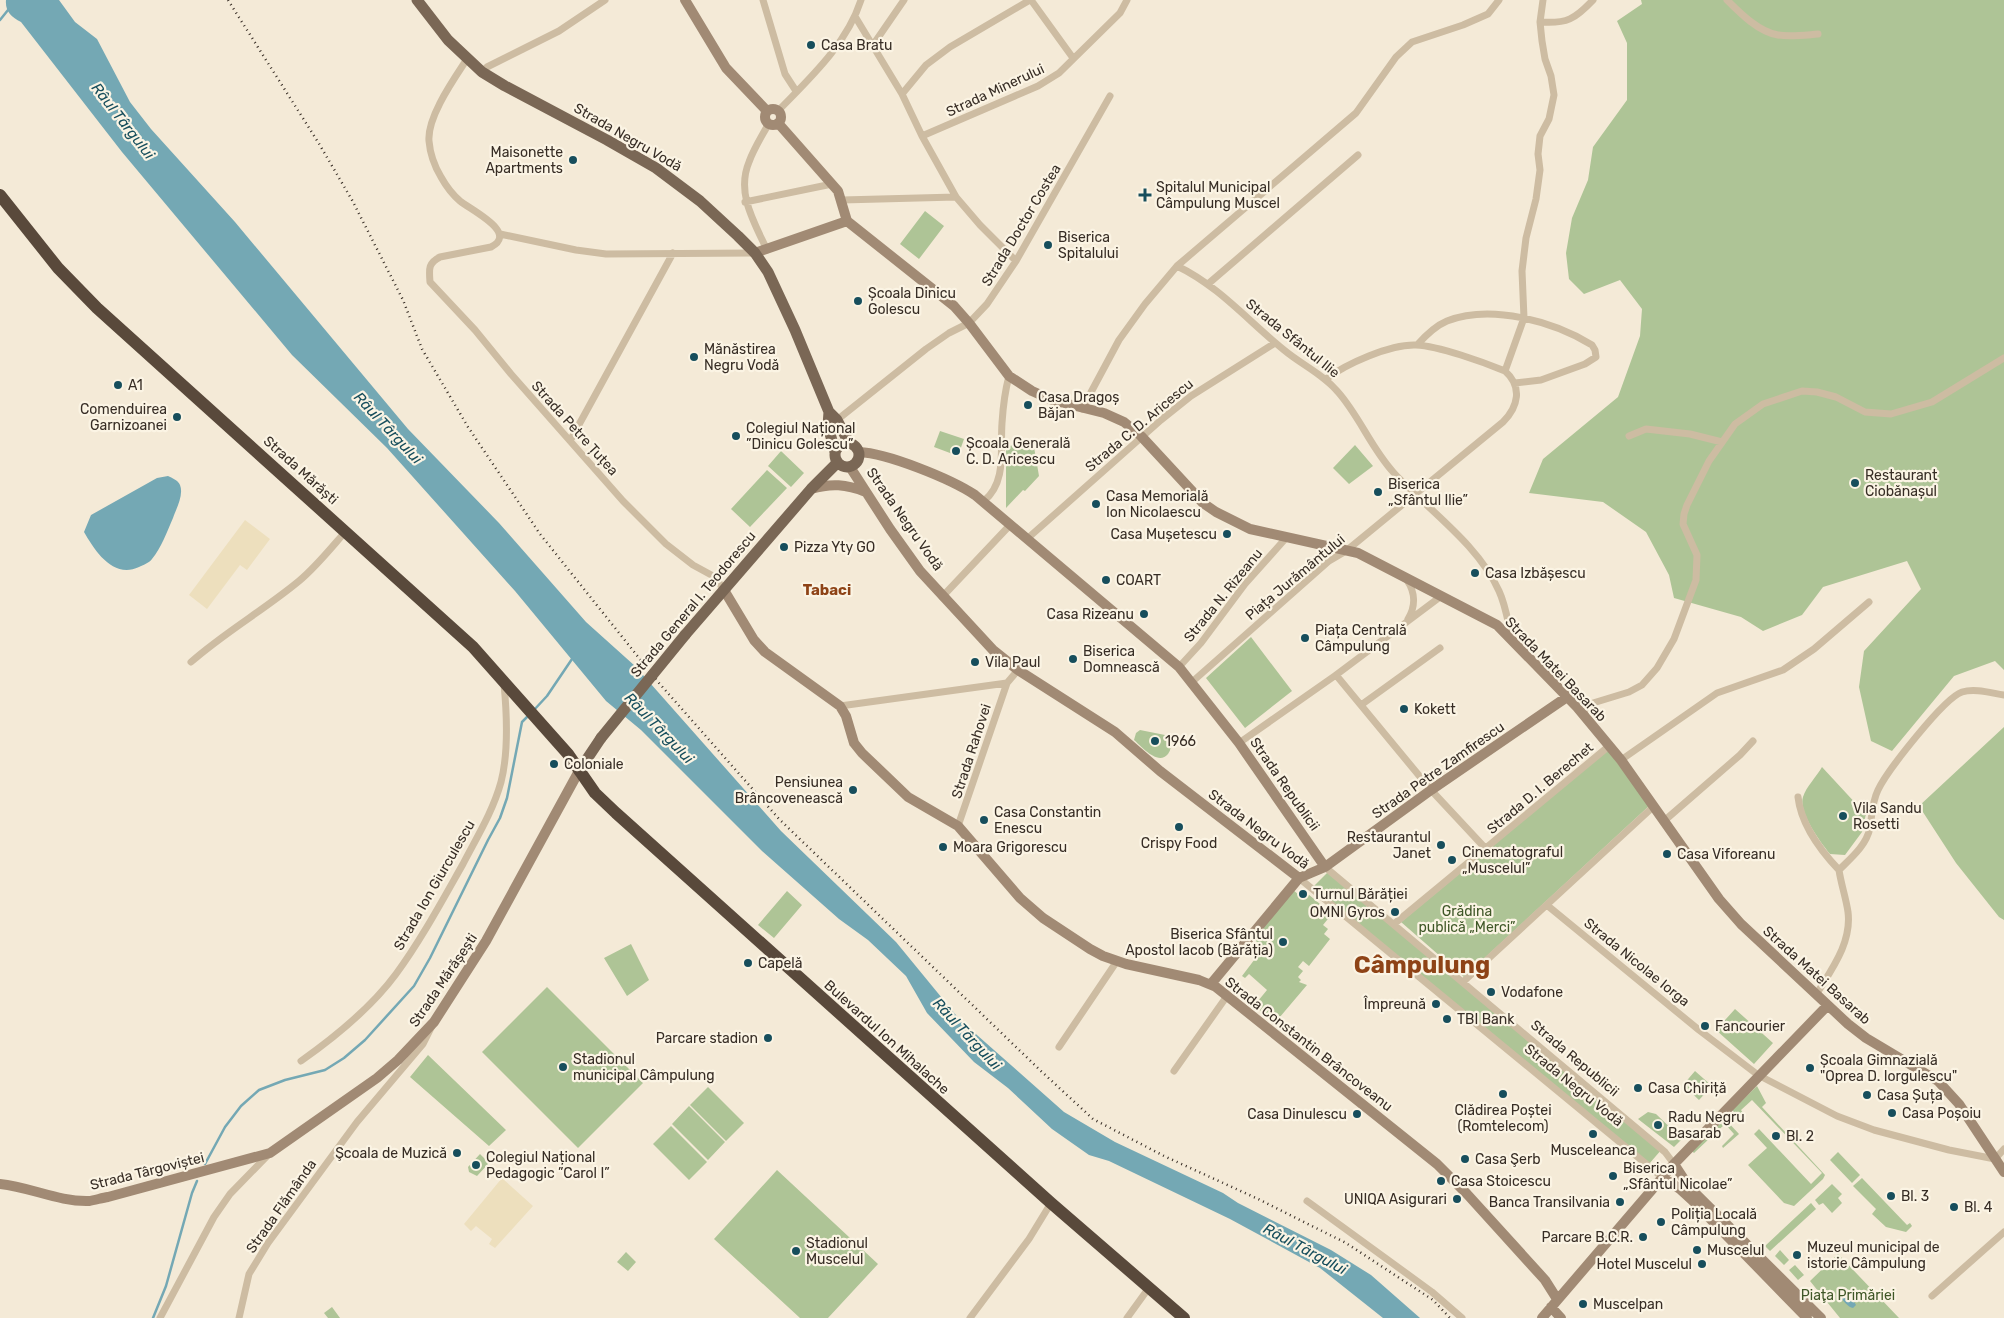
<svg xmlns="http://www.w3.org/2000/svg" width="2004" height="1318" viewBox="0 0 2004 1318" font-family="Rubik,sans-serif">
  <rect width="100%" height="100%" fill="#f4ead7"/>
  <path fill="#aec496" d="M1641 0H2004V670L1995 661 1954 676 1892 751 1871 741 1859 687 1864 651 1921 589 1907 561 1823 587 1802 615 1763 631 1741 617 1674 598 1669 575 1646 532 1603 502 1529 493 1543 459 1618 397 1640 336 1642 309 1620 280 1584 294 1569 279 1566 253 1572 218 1588 180 1593 147 1627 100V43L1617 21 1642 4Z
    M925 211 944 226 919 259 900 244Z
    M940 431 964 439 958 456 934 447Z
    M1033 439 1037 442 1034 447 1039 476 1025 491 1023 490 1006 508V447Z
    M1355 445 1373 466 1349 484 1333 468Z
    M781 451 804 473 791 487 768 466Z
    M767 470 787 488 750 527 731 509Z
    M1251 637 1292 691 1245 728 1206 678Z
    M2004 727V920L1999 917 1956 863 1919 806Z
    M1140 730 1165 735 1171 742C1171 746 1171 750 1168 754 1158 766 1142 747 1134 740L1136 733Z
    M1608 750 1649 806 1464 977 1401 922Z
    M1822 767 1859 807 1867 809 1862 832 1845 855 1830 854C1821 843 1798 812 1803 797 1806 787 1817 776 1822 767Z
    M1329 871 1662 1149 1649 1164 1313 887Z
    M1293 890 1304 899 1308 894 1332 914 1323 925 1328 929 1324 934 1330 939 1309 966 1303 961 1298 967 1303 971 1298 977 1301 980 1299 982 1307 985 1274 1024 1253 1004 1256 1000 1258 1001 1267 990 1249 974 1245 978 1242 976 1264 947 1253 939Z
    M787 891 802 905 774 938 758 925Z
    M631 944 649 980 627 996 604 958Z
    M547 987 643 1083 578 1148 482 1052Z
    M1735 1009 1773 1043 1754 1064 1716 1030Z
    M428 1055 506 1130 489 1146 410 1077Z
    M1695 1071 1712 1086 1699 1100 1683 1085Z
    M1757 1086 1766 1103 1762 1107 1825 1175 1823 1179 1794 1206 1784 1203 1748 1165 1767 1148 1754 1134 1759 1129 1811 1184 1822 1173 1752 1100 1741 1110 1743 1113 1739 1117 1732 1110Z
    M708 1087 744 1123 726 1141 690 1105Z
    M689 1106 725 1142 708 1160 672 1124Z
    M1648 1112 1656 1114 1682 1139 1674 1147 1638 1119Z
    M1725 1119 1739 1134 1723 1148 1722 1146 1734 1134 1725 1124 1694 1153 1691 1150Z
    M671 1126 707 1162 689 1180 653 1144Z
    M1838 1152 1860 1175 1852 1183 1830 1160Z
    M480 1154 489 1163 477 1176 469 1172 468 1167Z
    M777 1170 878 1264 828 1318H800L714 1239Z
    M1862 1178 1907 1225 1910 1223 1912 1226 1906 1232 1886 1227 1872 1214 1876 1209 1853 1186Z
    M1832 1184 1842 1194 1838 1198 1842 1203 1832 1213 1823 1203 1819 1205 1815 1200Z
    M1811 1203 1816 1209 1770 1251 1765 1246Z
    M1780 1250 1789 1260 1784 1265 1775 1256Z
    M626 1252 636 1262 628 1271 617 1262Z
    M1838 1254 1899 1318H1840L1810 1281Z
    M1795 1265 1804 1275 1798 1280 1789 1270Z
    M332 1307 340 1318H328L324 1313Z"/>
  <path fill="#eddfbd" d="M245 520 270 539 247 570 240 565 207 609 189 595Z
    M502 1178 533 1206 495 1248 489 1244 492 1239 476 1226 471 1231 464 1224Z"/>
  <path fill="#74a8b4" d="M6 0H59L75 22 97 39 130 102 151 129 235 222 408 429 499 523 586 622 635 666 781 831 896 942 960 1020 1064 1112 1115 1142 1223 1193 1238 1203 1331 1250 1371 1275 1420 1318H1383L1320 1268 1230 1219 1109 1161 1089 1155 1052 1129 1008 1088 974 1062 927 1013 906 976 868 940 839 919 762 851 641 730 606 701 515 591 387 448 292 355 122 152 21 22C11 17 5 11 6 0Z
    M168 476C172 478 178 480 180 485 184 495 176 509 173 518 167 532 161 548 152 559 149 563 143 565 139 567 113 579 95 551 84 532L91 515 157 478Z
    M1843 1292H1848L1856 1305 1853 1308C1848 1307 1843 1301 1840 1296Z"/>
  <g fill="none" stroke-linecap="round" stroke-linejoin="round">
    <path stroke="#74a8b4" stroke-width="2.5" d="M0 20 8 10
      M534 710 547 696 572 659
      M205 1164 225 1127 241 1106 259 1090 285 1080 325 1070 344 1058 365 1040 414 986 430 958 488 840 500 818 507 798 522 722 528 716
      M153 1318 166 1286 192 1193 197 1181"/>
    <path stroke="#cdbca2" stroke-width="7" d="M763 0 785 74 796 91
      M1031 0 1073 58
      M1727 0C1741 14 1759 32 1778 35 1791 37 1805 35 1818 34
      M856 18 902 94 922 136 956 197 980 225 1016 261
      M1540 22C1567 24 1575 19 1593 0
      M873 45 904 0
      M467 59C454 79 427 117 429 141 430 153 435 167 441 177 446 186 453 195 460 201 471 210 519 233 491 247L440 257C428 263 429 269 430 282L475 330 511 374 623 501 666 544 693 565 715 577 724 590
      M482 72 487 67 559 31 605 0
      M902 94 926 65 950 47 1030 0
      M778 111C810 78 847 44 861 0
      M922 136 1038 86 1059 73 1120 13 1127 0
      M842 200 956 197
      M745 202 832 184
      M500 234 576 250 606 254 755 253
      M767 250C754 222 736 193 749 162 754 148 762 136 769 123
      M1177 266C1219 286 1249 322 1284 350 1302 365 1323 374 1338 392 1360 417 1371 448 1394 473 1428 510 1478 544 1499 591 1506 606 1508 623 1512 639
      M1208 284 1358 155
      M1417 345C1426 335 1435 326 1447 321 1491 304 1553 321 1592 345L1595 350 1596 357 1585 364 1541 380 1515 383
      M1505 371 1524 318 1522 271 1526 238 1536 199 1540 170 1538 154 1540 136 1549 119 1554 95 1551 76 1545 59 1542 41 1540 22 1543 0
      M1082 409 1119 340 1145 304 1177 266 1356 113 1396 57 1412 42 1463 25 1488 14 1499 0
      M837 420 926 349 949 333 969 323 987 304 1016 261 1110 96
      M1629 436 1646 429 1690 434 1722 442
      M570 441 673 253
      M984 501C1007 482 1000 450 1002 423 1003 407 1005 391 1009 376
      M1028 538 1161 420 1191 396 1275 343
      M1407 580C1415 592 1416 606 1408 619
      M942 597 1011 524
      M191 662C225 632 264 610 299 581 316 567 331 548 346 531
      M1179 667 1201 643 1245 584 1286 538
      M1336 675 1431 790 1486 849
      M1192 682 1329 561 1346 551 1503 422C1518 407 1523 387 1505 371 1483 362 1439 346 1416 345 1390 344 1346 364 1326 379
      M1361 705 1440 648
      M840 706 1007 683 1018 670
      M1581 712 1593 703 1629 692 1642 685 1657 668 1674 639 1696 580 1697 555 1683 524 1684 514 1687 505 1709 461 1735 424 1763 404 1802 391 1817 392 1836 397 1865 412 1891 414 1932 402 2004 358
      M1239 743 1336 675 1440 597
      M1621 760 1717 693 1783 670 1814 649 1869 602
      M1798 797C1801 824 1821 851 1839 870
      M1664 821 1740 755 1753 741
      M958 826 1007 683
      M1325 867 1665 1152 1674 1164
      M1299 878 1662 1177
      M1548 906 1699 1030 1758 1075 1837 1116 1874 1130 1949 1150 1995 1159 2004 1149
      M1394 924 1609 746
      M1463 982 1653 807
      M1816 995C1831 970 1852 943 1848 912 1846 898 1841 884 1839 870 1851 858 1866 846 1870 828 1872 815 1872 802 1878 790 1887 771 1944 698 1962 692 1975 688 1991 693 2004 695
      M1059 1047 1117 961
      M301 1061C335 1037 371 1008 396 974 421 940 442 901 463 864 477 837 493 811 501 782 509 751 507 715 504 684
      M1174 1071 1227 996
      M1307 1201 1432 1292 1462 1318
      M1932 1296 2004 1232
      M160 1318 214 1217 230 1194 268 1155
      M239 1318 249 1274 268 1243 357 1122 423 1044 431 1028
      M970 1318 1029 1239 1051 1203
      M1127 1318 1148 1289"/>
    <path stroke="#a18a74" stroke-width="10" d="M685 0 726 68 767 111
      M765 117a8 8 0 1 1 16 0a8 8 0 1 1-16 0Z
      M778 123 838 191 847 221
      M847 221 954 306 969 323 1009 376 1032 391 1052 400 1104 413 1124 422 1141 436 1203 503 1216 512 1250 529 1358 553 1497 625 1577 707 1621 760 1719 899 1741 924 1848 1024 1866 1038 1938 1081 1959 1104 2004 1172
      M755 253 847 221
      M859 452C887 453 951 479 975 495L1179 667 1239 743 1325 867
      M850 467 890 529 920 571 993 650 1018 670 1115 732 1160 771 1299 878
      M811 489C831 483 846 484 866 492
      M724 590 754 640 765 652 840 706 846 716 854 743 862 753 908 797 958 826 1020 898 1043 918 1090 949 1103 956 1126 964 1199 980 1216 987 1437 1164 1467 1194 1545 1280 1557 1299
      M1211 984 1299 878 1325 867 1431 790 1567 697
      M1674 1164 1689 1187 1821 1318
      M1662 1177 1680 1189 1692 1200 1807 1318
      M0 1184C30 1187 59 1202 89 1201 95 1200 102 1198 108 1197L270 1153 377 1078 398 1060 434 1022 486 941 579 771
      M1551 1307 1561 1318
      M1542 1318 1674 1164 1827 1006"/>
    <path stroke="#7a6755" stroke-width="11" d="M417 0 448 40 482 72 505 86 607 140 656 168 700 201 738 236 755 253 768 272 795 330 829 412 837 420 849 443
      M829 412 828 426 835 452
      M835 455a12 12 0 1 1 24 0a12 12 0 1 1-24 0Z
      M685 635 811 489 837 463
      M579 771 601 738"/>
    <path stroke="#59493b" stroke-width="12" d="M0 195 58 268 97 308 473 647 568 754 595 793 616 813 1051 1203 1184 1318"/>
    <path stroke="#372d25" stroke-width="2.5" stroke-dasharray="1 4" stroke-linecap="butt" d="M228 0 318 142 352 200 403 300 422 349 468 427 540 534 659 683 779 819 1042 1072 1093 1119 1164 1156 1256 1198 1346 1243 1433 1300 1450 1318"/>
    <path stroke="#7a6755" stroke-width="11" d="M601 738 685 635"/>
  </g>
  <g fill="#174e5c" stroke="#fbf4e4" stroke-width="2">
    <circle cx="811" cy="45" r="5"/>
    <circle cx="573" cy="160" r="5"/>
    <path d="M1142.5 187.5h5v5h5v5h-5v5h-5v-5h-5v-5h5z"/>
    <circle cx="1048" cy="245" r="5"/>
    <circle cx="858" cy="301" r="5"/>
    <circle cx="694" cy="357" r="5"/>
    <circle cx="118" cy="385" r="5"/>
    <circle cx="1028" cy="405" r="5"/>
    <circle cx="177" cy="417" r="5"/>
    <circle cx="736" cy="436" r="5"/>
    <circle cx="956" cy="451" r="5"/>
    <circle cx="1855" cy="483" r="5"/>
    <circle cx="1378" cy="492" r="5"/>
    <circle cx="1096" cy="504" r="5"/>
    <circle cx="1227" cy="534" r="5"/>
    <circle cx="784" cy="547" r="5"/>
    <circle cx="1475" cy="573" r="5"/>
    <circle cx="1106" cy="580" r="5"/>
    <circle cx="1144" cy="614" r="5"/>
    <circle cx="1305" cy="638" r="5"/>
    <circle cx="1073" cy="659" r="5"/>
    <circle cx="975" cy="662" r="5"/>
    <circle cx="1404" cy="709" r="5"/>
    <circle cx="1155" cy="741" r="5"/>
    <circle cx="554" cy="764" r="5"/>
    <circle cx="853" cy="790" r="5"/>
    <circle cx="1843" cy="816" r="5"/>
    <circle cx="984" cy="820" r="5"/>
    <circle cx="1179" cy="827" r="5"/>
    <circle cx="1441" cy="845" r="5"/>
    <circle cx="943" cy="847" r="5"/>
    <circle cx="1667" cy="854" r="5"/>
    <circle cx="1452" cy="860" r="5"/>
    <circle cx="1303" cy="894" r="5"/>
    <circle cx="1395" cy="912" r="5"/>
    <circle cx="1283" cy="942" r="5"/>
    <circle cx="748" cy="963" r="5"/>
    <circle cx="1491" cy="992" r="5"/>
    <circle cx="1436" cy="1004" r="5"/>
    <circle cx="1447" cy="1019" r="5"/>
    <circle cx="1705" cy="1026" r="5"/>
    <circle cx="768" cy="1038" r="5"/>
    <circle cx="563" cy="1067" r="5"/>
    <circle cx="1810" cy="1068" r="5"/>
    <circle cx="1638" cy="1088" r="5"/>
    <circle cx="1503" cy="1094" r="5"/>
    <circle cx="1867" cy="1095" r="5"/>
    <circle cx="1892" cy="1113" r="5"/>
    <circle cx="1357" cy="1114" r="5"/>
    <circle cx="1658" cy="1125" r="5"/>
    <circle cx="1593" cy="1134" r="5"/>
    <circle cx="1776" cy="1136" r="5"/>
    <circle cx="457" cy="1153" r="5"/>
    <circle cx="1465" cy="1159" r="5"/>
    <circle cx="476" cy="1165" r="5"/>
    <circle cx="1613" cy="1176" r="5"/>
    <circle cx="1441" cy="1181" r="5"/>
    <circle cx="1891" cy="1196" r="5"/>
    <circle cx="1457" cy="1199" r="5"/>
    <circle cx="1620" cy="1202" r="5"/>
    <circle cx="1954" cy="1207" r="5"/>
    <circle cx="1661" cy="1222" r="5"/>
    <circle cx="1643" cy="1237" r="5"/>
    <circle cx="1697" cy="1250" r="5"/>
    <circle cx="796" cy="1251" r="5"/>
    <circle cx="1797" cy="1255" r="5"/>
    <circle cx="1702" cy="1264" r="5"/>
    <circle cx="1583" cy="1304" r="5"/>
  </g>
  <g text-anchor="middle" stroke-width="4.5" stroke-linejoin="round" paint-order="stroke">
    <g font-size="14" fill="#372d25" stroke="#fbf4e4" text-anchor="start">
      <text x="821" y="50">Casa Bratu</text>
      <text x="563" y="157" text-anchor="end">Maisonette<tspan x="563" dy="16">Apartments</tspan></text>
      <text x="1156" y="192">Spitalul Municipal<tspan x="1156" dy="16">Câmpulung Muscel</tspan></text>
      <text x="1058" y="242">Biserica<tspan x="1058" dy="16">Spitalului</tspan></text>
      <text x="868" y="298">Școala Dinicu<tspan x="868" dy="16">Golescu</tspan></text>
      <text x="704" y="354">Mănăstirea<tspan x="704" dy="16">Negru Vodă</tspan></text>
      <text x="128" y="390">A1</text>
      <text x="1038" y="402">Casa Dragoș<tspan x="1038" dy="16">Băjan</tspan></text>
      <text x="167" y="414" text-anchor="end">Comenduirea<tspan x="167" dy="16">Garnizoanei</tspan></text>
      <text x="746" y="433">Colegiul Național<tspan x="746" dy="16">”Dinicu Golescu”</tspan></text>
      <text x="966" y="448">Școala Generală<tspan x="966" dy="16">C. D. Aricescu</tspan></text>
      <text x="1865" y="480">Restaurant<tspan x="1865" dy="16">Ciobănașul</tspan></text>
      <text x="1388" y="489">Biserica<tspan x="1388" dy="16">„Sfântul Ilie”</tspan></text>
      <text x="1106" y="501">Casa Memorială<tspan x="1106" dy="16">Ion Nicolaescu</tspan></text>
      <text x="1217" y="539" text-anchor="end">Casa Mușetescu</text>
      <text x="794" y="552">Pizza Yty GO</text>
      <text x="1485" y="578">Casa Izbășescu</text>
      <text x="1116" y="585">COART</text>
      <text x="1134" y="619" text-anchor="end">Casa Rizeanu</text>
      <text x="1315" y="635">Piața Centrală<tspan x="1315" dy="16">Câmpulung</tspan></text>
      <text x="1083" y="656">Biserica<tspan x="1083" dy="16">Domnească</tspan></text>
      <text x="985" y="667">Vila Paul</text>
      <text x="1414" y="714">Kokett</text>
      <text x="1165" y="746">1966</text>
      <text x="564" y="769">Coloniale</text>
      <text x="843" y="787" text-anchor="end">Pensiunea<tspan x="843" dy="16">Brâncovenească</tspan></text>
      <text x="1853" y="813">Vila Sandu<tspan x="1853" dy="16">Rosetti</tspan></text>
      <text x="994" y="817">Casa Constantin<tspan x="994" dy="16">Enescu</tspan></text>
      <text x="1431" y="842" text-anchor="end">Restaurantul<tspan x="1431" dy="16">Janet</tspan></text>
      <text x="1179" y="848" text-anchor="middle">Crispy Food</text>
      <text x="953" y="852">Moara Grigorescu</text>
      <text x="1462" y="857">Cinematograful<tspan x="1462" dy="16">„Muscelul”</tspan></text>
      <text x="1677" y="859">Casa Viforeanu</text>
      <text x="1313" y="899">Turnul Bărăției</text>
      <text x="1385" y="917" text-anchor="end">OMNI Gyros</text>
      <text x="1273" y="939" text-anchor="end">Biserica Sfântul<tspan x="1273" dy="16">Apostol Iacob (Bărăția)</tspan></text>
      <text x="758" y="968">Capelă</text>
      <text x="1501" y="997">Vodafone</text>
      <text x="1426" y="1009" text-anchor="end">Împreună</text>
      <text x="1457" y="1024">TBI Bank</text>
      <text x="1715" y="1031">Fancourier</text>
      <text x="758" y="1043" text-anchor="end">Parcare stadion</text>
      <text x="573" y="1064">Stadionul<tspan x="573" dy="16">municipal Câmpulung</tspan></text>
      <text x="1820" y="1065">Școala Gimnazială<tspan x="1820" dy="16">"Oprea D. Iorgulescu"</tspan></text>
      <text x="1648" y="1093">Casa Chiriță</text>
      <text x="1877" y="1100">Casa Șuța</text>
      <text x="1503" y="1115" text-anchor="middle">Clădirea Poștei<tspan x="1503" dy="16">(Romtelecom)</tspan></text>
      <text x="1902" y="1118">Casa Poșoiu</text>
      <text x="1347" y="1119" text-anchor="end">Casa Dinulescu</text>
      <text x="1668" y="1122">Radu Negru<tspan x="1668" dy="16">Basarab</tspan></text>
      <text x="1786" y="1141">Bl. 2</text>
      <text x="1593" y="1155" text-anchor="middle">Musceleanca</text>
      <text x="447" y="1158" text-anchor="end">Şcoala de Muzică</text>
      <text x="486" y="1162">Colegiul Național<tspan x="486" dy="16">Pedagogic ”Carol I”</tspan></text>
      <text x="1475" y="1164">Casa Şerb</text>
      <text x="1623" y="1173">Biserica<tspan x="1623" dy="16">„Sfântul Nicolae”</tspan></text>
      <text x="1451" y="1186">Casa Stoicescu</text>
      <text x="1901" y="1201">Bl. 3</text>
      <text x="1447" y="1204" text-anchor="end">UNIQA Asigurari</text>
      <text x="1610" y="1207" text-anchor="end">Banca Transilvania</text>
      <text x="1964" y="1212">Bl. 4</text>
      <text x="1671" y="1219">Poliția Locală<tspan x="1671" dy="16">Câmpulung</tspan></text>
      <text x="1633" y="1242" text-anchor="end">Parcare B.C.R.</text>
      <text x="806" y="1248">Stadionul<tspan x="806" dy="16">Muscelul</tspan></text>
      <text x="1807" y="1252">Muzeul municipal de<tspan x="1807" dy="16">istorie Câmpulung</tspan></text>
      <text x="1707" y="1255">Muscelul</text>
      <text x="1692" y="1269" text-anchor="end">Hotel Muscelul</text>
      <text x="1593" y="1309">Muscelpan</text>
    </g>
    <g font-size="14" fill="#372d25" stroke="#fbf4e4">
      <text transform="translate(995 90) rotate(-25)" y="5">Strada Minerului</text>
      <text transform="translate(628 137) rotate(30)" y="5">Strada Negru Vodă</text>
      <text transform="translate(1021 225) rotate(-59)" y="5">Strada Doctor Costea</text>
      <text transform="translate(1293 338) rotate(39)" y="5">Strada Sfântul Ilie</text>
      <text transform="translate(1139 425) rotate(-40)" y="5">Strada C. D. Aricescu</text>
      <text transform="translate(575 428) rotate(48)" y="5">Strada Petre Țuțea</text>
      <text transform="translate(301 470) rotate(42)" y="5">Strada Mărăști</text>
      <text transform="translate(905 519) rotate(55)" y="5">Strada Negru Vodă</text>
      <text transform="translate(1295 577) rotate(-40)" y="5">Piața Jurământului</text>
      <text transform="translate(1223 595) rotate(-51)" y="5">Strada N. Rizeanu</text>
      <text transform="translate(693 604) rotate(-50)" y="5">Strada General I. Teodorescu</text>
      <text transform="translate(1556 669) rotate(46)" y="5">Strada Matei Basarab</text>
      <text transform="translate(971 751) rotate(-72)" y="5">Strada Rahovei</text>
      <text transform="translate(1438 770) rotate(-35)" y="5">Strada Petre Zamfirescu</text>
      <text transform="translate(1285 784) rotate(55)" y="5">Strada Republicii</text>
      <text transform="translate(1540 788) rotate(-40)" y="5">Strada D. I. Berechet</text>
      <text transform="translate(1259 829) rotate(37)" y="5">Strada Negru Vodă</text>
      <text transform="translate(434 885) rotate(-60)" y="5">Strada Ion Giurculescu</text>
      <text transform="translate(1637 962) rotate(39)" y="5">Strada Nicolae Iorga</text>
      <text transform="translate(1817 975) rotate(42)" y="5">Strada Matei Basarab</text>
      <text transform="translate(443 980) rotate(-56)" y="5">Strada Mărășești</text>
      <text transform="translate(887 1037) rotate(42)" y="5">Bulevardul Ion Mihalache</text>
      <text transform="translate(1309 1044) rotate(38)" y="5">Strada Constantin Brâncoveanu</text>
      <text transform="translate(1575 1058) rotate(40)" y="5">Strada Republicii</text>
      <text transform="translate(1574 1085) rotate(39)" y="5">Strada Negru Vodă</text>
      <text transform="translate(147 1171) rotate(-14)" y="5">Strada Târgoviștei</text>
      <text transform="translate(281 1206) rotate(-55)" y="5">Strada Flămânda</text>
    </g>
    <g font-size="14" fill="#3f5727" stroke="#fbf4e4">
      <text x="1467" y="916">Grădina<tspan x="1467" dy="16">publică „Merci”</tspan></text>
      <text x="1848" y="1300">Piaţa Primăriei</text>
    </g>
    <g font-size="15" font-style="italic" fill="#174e5c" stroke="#fbf4e4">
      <text transform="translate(123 121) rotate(52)" y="5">Râul Târgului</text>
      <text transform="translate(388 428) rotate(47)" y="5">Râul Târgului</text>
      <text transform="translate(659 728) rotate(46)" y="5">Râul Târgului</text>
      <text transform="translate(967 1034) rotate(47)" y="5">Râul Târgului</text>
      <text transform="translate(1305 1249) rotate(28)" y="5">Râul Târgului</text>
    </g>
    <g font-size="15" font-weight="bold" fill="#8e4316" stroke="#fbf4e4">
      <text x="827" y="595">Tabaci</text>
    </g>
    <g font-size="24" font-weight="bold" fill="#8e4316" stroke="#fbf4e4">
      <text x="1422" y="973">Câmpulung</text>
    </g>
  </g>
</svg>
